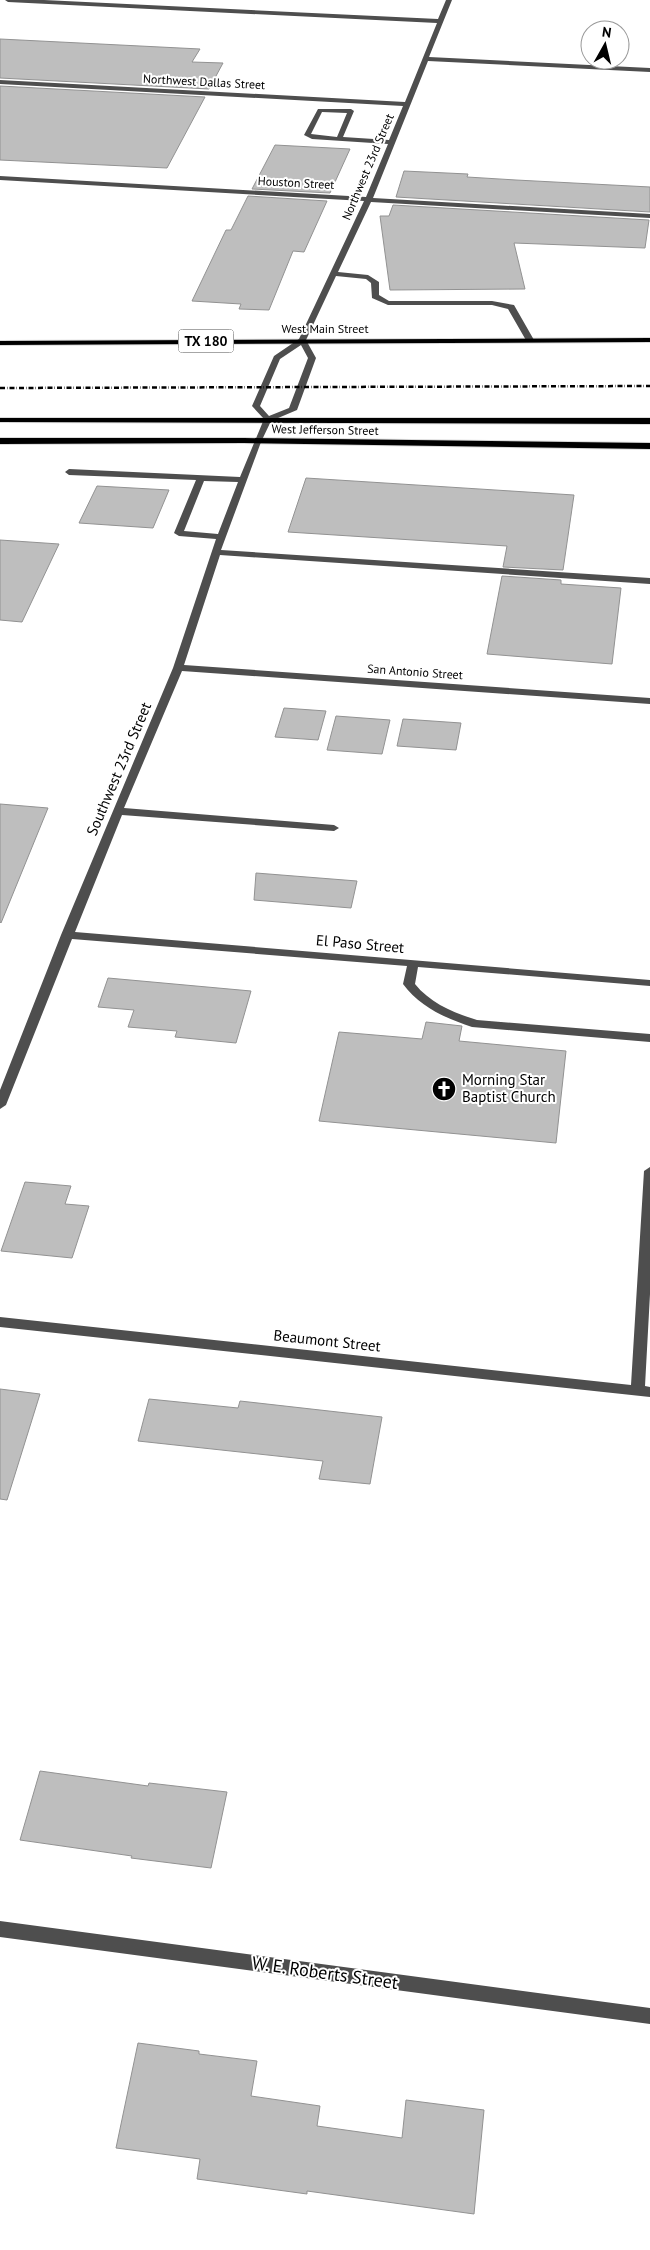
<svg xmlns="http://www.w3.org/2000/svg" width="650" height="2250" viewBox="0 0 650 2250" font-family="'PT Sans',sans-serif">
  <rect width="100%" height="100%" fill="#fff"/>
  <path fill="#bebebe" stroke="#929292" d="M0 39 200 49 192 62 223 63 209 89 0 78Z
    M0 86 205 97 167 168 0 160Z
    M275 145 350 149 330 193 252 189Z
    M404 171 468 174 467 177 516 180 650 187V212L396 197Z
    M248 196 327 201 304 252 293 251 269 310 239 309 241 304 192 301 226 230H231Z
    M393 205 649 220 645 248 514 243 525 289 390 290 380 216H389Z
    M306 478 574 495 563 570 503 567 507 546 288 532Z
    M97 486 169 490 153 528 79 523Z
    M0 540 59 544 22 622 0 620Z
    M502 576 561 580V584L621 588 612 664 487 654Z
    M284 708 326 711 318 740 275 737Z
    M336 716 390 720 382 754 327 750Z
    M403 719 461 723 456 750 397 746Z
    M0 804 48 808 1 923 0 922Z
    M256 873 357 881 351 908 254 900Z
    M108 978 251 991 236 1043 175 1037 177 1031 128 1027 134 1010 98 1007Z
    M426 1022 462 1026 459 1041 566 1051 556 1143 319 1121 339 1032 422 1039Z
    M25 1182 71 1186 65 1204 89 1206 72 1258 1 1251Z
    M0 1389 40 1394 7 1500 0 1499Z
    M149 1399 238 1408 240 1401 382 1417 370 1484 319 1479 323 1461 138 1441Z
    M40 1771 148 1786 149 1783 227 1792 211 1868 131 1858 132 1856 20 1840Z
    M138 2043 199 2051V2054L257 2061 251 2096 320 2106 317 2126 402 2138 406 2100 484 2110 474 2214 307 2191V2194L197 2179 200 2159 116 2148Z"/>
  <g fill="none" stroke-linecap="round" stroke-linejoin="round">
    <g stroke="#dbdbdb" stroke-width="2">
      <path id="major" d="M650 338V342L0 345V341Z
        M0 418H650V424L0 422Z
        M0 438H244L650 443V449L244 443 0 444Z"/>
    </g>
    <path fill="#4e4e4e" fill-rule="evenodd" d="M5 0H44L438 19 446 0H452L429 57 650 68V72L428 61 373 198 650 214V218L371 202 338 272 368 275 379 282V295L389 301H492L514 305 534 340 527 342 508 309 492 305H388L372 298 371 283 366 279 336 276 306 340 316 358 297 410 271 421 261 442 221 550 650 578V584L220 555 184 665 650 698V704L182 671 124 808 334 825 339 828 334 831 122 815 75 932 650 980V986L418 967 415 984C430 1003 454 1013 477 1020L650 1034V1042L472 1027C445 1018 420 1007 403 984L407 966 72 939 6 1105 0 1109V1090L61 935 173 668 216 539 179 536 174 533 196 480 69 475 65 472 69 469 240 477 264 419 252 406 274 356 299 339 364 201 0 180V176L366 197 388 144 312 139 304 135 318 109H351L354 111 343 137 389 140 403 106 0 84V80L405 102 437 23 8 2ZM322 112 347 113 337 137 311 134ZM301 345 308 358 289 408 269 416 260 406 280 359ZM204 481 238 482 218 534 184 531Z
      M650 1167V1294L645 1386 650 1387V1397L0 1327V1317L631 1385 644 1171Z
      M0 1921 650 2008V2024L0 1937Z"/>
    <use href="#major" fill="#000" fill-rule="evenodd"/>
    <path stroke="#000" stroke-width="2.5" stroke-dasharray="5 2 0.5 2" stroke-linecap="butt" d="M0 388 650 386"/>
  </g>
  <defs>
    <g id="church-disc" transform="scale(1.25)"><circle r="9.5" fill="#000" stroke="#fff"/><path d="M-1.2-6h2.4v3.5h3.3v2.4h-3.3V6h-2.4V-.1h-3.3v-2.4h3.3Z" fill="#fff"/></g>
  </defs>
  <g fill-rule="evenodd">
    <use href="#church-disc" x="444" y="1089"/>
  </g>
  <g text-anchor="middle" stroke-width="4" stroke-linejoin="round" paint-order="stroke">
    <g font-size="12" fill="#000" stroke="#fff">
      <text transform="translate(204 82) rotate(3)" y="4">Northwest Dallas Street</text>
      <text transform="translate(368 167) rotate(-67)" y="4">Northwest 23rd Street</text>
      <text transform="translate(296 183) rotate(3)" y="4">Houston Street</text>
      <text x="325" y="333">West Main Street</text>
      <text transform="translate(325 430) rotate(1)" y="4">West Jefferson Street</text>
      <text transform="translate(415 672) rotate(4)" y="4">San Antonio Street</text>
    </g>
    <rect fill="#fff" stroke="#4c4c4c" stroke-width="1" x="178.5" y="329.5" width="55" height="23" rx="4"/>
    <g font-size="14" font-weight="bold" fill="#000">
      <text x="206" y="346">TX 180</text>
    </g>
    <g font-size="15" fill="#000" stroke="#fff">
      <text transform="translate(119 769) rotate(-67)" y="5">Southwest 23rd Street</text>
      <text transform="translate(360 944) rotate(5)" y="5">El Paso Street</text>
      <text transform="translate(327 1341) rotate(6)" y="5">Beaumont Street</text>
    </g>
    <g font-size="15" fill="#000" stroke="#fff" text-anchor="start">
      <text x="462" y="1085">Morning Star<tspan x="462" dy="17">Baptist Church</tspan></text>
    </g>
    <g font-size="18" fill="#000" stroke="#fff">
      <text transform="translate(325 1973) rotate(8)" y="6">W. E. Roberts Street</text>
    </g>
  </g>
  <g transform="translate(605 45) rotate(8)"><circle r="24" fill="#ffffff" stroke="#999999"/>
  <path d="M0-4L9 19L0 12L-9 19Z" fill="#000000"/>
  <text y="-8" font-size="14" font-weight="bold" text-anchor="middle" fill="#000000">N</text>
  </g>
</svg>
